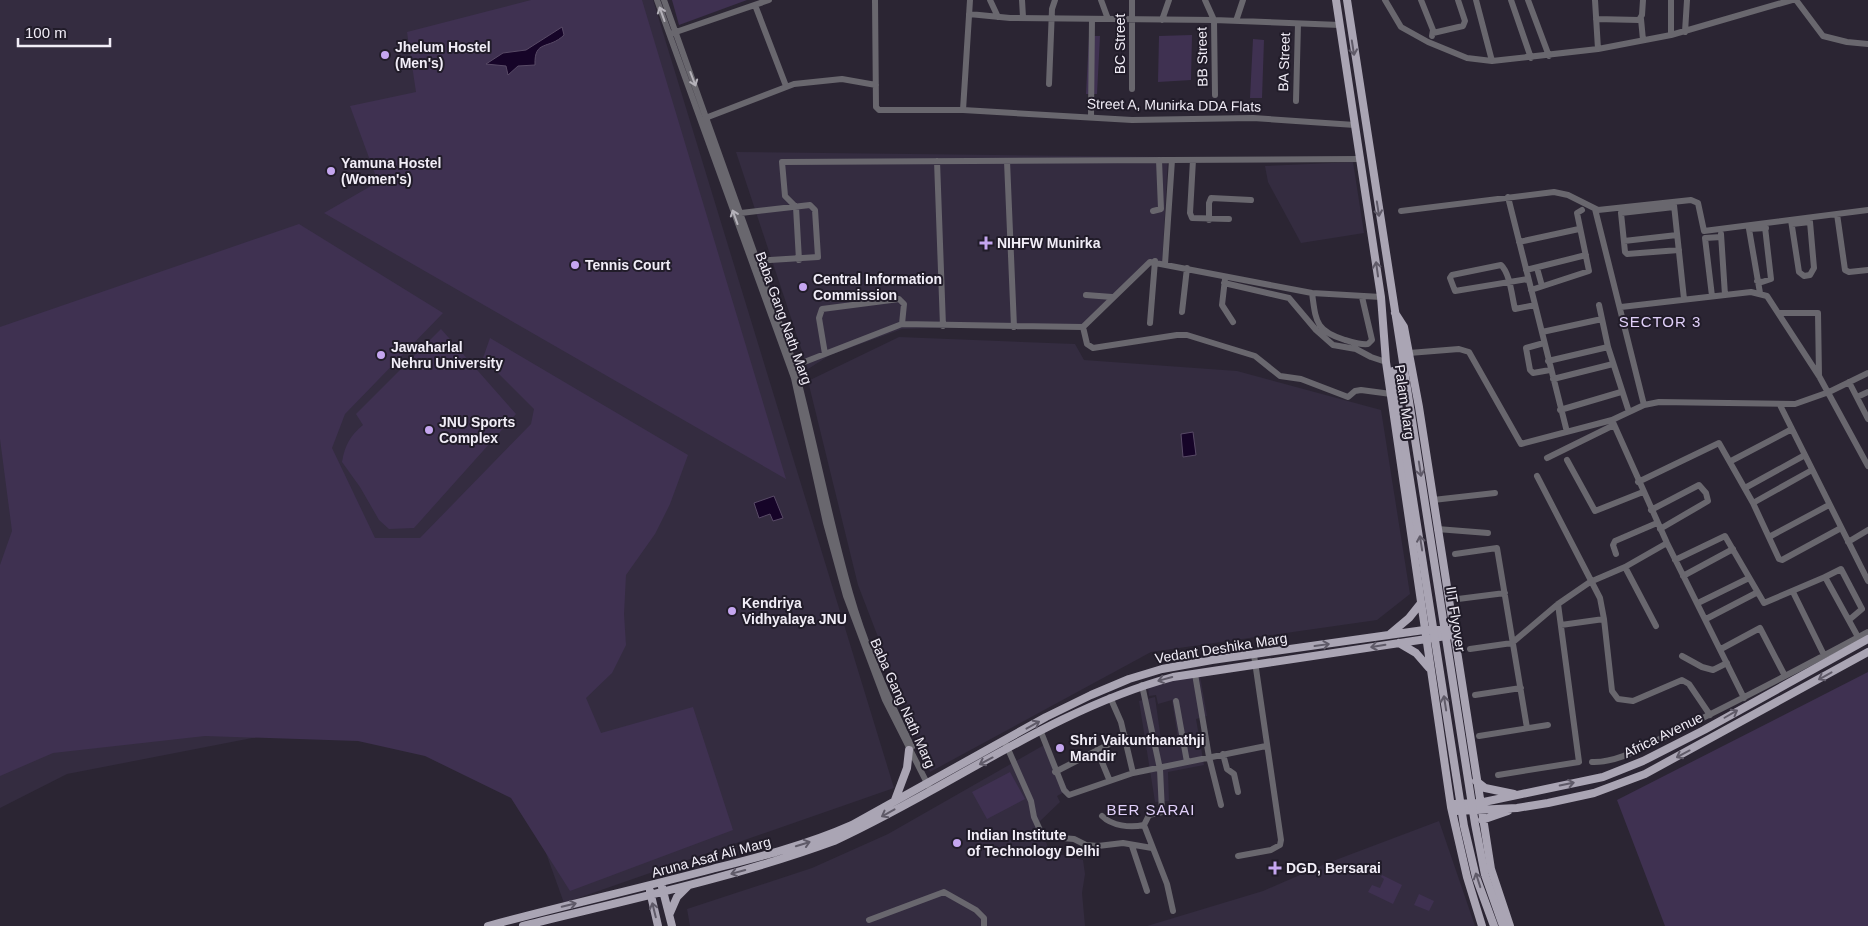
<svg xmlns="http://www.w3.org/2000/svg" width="1868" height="926" viewBox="0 0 1868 926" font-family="Helvetica,sans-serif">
  <rect width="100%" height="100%" fill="#2b2533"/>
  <path fill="#342c40" d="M0 0H653L894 788 564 903 524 792 402 709 67 774 0 808Z
    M736 152 1168 157 1162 266 1150 264 1087 326 1058 324 902 329 830 355 808 369Z
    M1353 162 1364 233 1301 243 1268 182 1265 166Z
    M899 337 1075 344 1084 360 1237 371 1381 410 1410 594 1377 620 1151 652 930 772 858 585 808 381Z
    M1200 676 1207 716 1196 719 1204 765 1168 772 1169 801 1155 802 1139 701 1155 697 1162 747 1179 745 1172 700 1158 704 1156 695 1149 696 1148 687 1168 681Z
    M1044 745 1068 790 1057 796 1060 802 1038 823 1050 852 1083 860 1085 874 1082 893 1085 926H690L687 909 812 868 888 834Z
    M1439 821 1475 926H1147L1263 891 1325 864Z"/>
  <path fill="#3f3151" d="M531 0H642L786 479 324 213 378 182 350 106 416 92 407 32Z
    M672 0H747L679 25Z
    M1192 35 1191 80 1158 82 1159 36Z
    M1089 36H1100L1097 94H1086Z
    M1253 39 1264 40 1262 98H1250Z
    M299 224 443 313 345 414 332 448 375 538H420L531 424 534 409 483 358 490 338 688 455 670 504 655 534 626 575 624 614 626 645 612 673 586 698 601 733 693 707 733 830 570 891 511 798 425 756 358 741 205 736 53 753 0 776V565L12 531 0 439V327Z
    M441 329 516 414 414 528 389 529 379 520 360 487 342 462C345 445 350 436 363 425L356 414Z
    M1868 672V926H1665L1617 800Z
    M1010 772 1025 799 987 819 972 792Z
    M1382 875 1402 885 1393 904 1368 892 1372 885 1380 888 1384 879 1381 877Z
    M1419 894 1434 901 1429 911 1414 905Z"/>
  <path fill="#160428" stroke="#584a66" d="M562 27 564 35C549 50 534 39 535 65L518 66 508 75 506 66 486 64 503 53 526 50Z
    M1193 432 1196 455 1183 457 1181 434Z
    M774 496 783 518 773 521 770 514 759 518 754 503Z"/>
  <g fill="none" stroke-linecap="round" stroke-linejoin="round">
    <path stroke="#69676e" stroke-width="6" d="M657 0 794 378 826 523 846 596 885 700 929 787
      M664 0 793 361C814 438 828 516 850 593 865 646 888 698 912 747
      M875 0 876 107 879 110H963L1132 120 1253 118 1355 125
      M990 0 998 17
      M1022 0 1023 17
      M1101 0 1108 19
      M1132 0V89
      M1205 0 1214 20 1215 95
      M1385 0 1401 27 1428 42 1467 58 1492 61 1598 49 1671 35 1792 0
      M1421 0 1433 30 1432 36
      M1476 0 1492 61
      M1511 0 1531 58
      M1528 0 1549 56
      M1595 0 1598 49
      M1796 0 1823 36 1847 42 1868 44
      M755 5 786 86
      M969 14 1010 18 1214 20 1340 25
      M1596 19 1639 20 1642 15 1643 0
      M1641 19 1643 40
      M1162 20 1169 0
      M1236 21 1243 0
      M1685 32 1687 0
      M673 33 769 0
      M1433 33 1463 26 1465 21 1458 0
      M1671 35V0
      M1049 84 1052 9 1055 0
      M1296 101 1298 24
      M963 110 970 0
      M708 117 794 84 842 79 876 85
      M1091 117 1092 19
      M1193 160 1190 213 1192 218 1229 219
      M937 161 943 326
      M1007 161 1014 327
      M1508 197 1567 432
      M1674 205 1684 299
      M1674 207 1621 213 1625 252 1627 254 1679 250
      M1595 209 1644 405
      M1153 211 1161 209 1159 160
      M1401 211 1554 192 1568 195 1598 210 1691 200 1698 203 1704 231 1868 210
      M741 213 810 205 815 210 818 257 756 261
      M1837 214 1845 270 1849 272 1868 270
      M1209 220V203L1211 198 1251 200
      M1791 220 1799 272 1804 276 1810 275 1814 268 1810 222 1792 224
      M1721 234 1725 295
      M1624 241 1677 235
      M1519 242 1579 229
      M799 260 796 207 785 196 782 162 1361 159
      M1165 264 1172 160
      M1537 268 1542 286
      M1526 270 1586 255
      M1225 279 1222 305 1233 322
      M1528 279 1455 291 1450 278 1452 275 1501 265C1510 273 1512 297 1515 309L1535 305
      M1757 281 1762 282 1771 279 1765 227
      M1224 283 1289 298 1316 330 1333 345 1356 349 1371 357 1386 362
      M1531 290 1589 271 1577 213 1582 210
      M1312 293C1316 321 1315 331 1345 340 1353 342 1359 345 1368 344L1372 340 1362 297
      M1760 293 1749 229 1766 228
      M1086 295 1112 297
      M1712 296 1705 238 1721 237
      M1599 305 1608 347 1629 412
      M1621 307 1751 292 1767 296 1819 376 1868 466
      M1182 312 1187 268
      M1779 313H1818L1819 376
      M1150 323 1155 261
      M1083 327 1087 344 1093 348 1177 335H1187L1255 356 1280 376 1301 379 1348 397 1355 391 1361 390 1391 394
      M1542 332 1602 319
      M1544 343 1526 348 1530 370 1533 373 1550 370
      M1409 353 1459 349 1469 352 1521 444 1612 420 1644 405 1659 402 1795 404 1829 392 1868 373
      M825 354 819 318 822 309 899 299 904 304 902 324
      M1548 361 1608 347
      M794 366 902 324 1083 327 1150 262 1312 293 1381 297
      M1553 379 1613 364
      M1849 382 1868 419
      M1857 397 1868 392
      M1780 405 1868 581
      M1560 410 1621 392
      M1612 420 1667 543 1744 698
      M1547 458 1614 425
      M1567 460 1595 511 1643 492
      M1731 461 1792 429
      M1537 476 1600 598 1604 619
      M1638 482 1719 443 1753 503 1779 559 1782 560 1841 528
      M1745 488 1805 455
      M1433 500 1495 493
      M1753 503 1812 470
      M1651 510 1699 485 1706 493 1708 501 1660 529
      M1437 529 1488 533
      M1769 537 1829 505
      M1848 542 1868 530
      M1455 554 1497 548 1527 728
      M1616 554 1613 545 1615 541 1657 523
      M1675 560 1725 536 1764 603 1825 577 1858 637
      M1625 567 1656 626
      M1683 576 1733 549
      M1825 577 1841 569 1862 609 1849 620
      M1793 592 1824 655
      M1458 599 1505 593
      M1698 603 1749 578
      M1706 619 1756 593
      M1561 625 1604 619 1612 691 1618 699 1633 701 1682 680 1689 684 1710 715
      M1470 649 1512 643 1558 604 1590 582 1625 567 1667 543
      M1721 649 1760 628 1785 676
      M1682 656 1702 667 1713 670 1727 663
      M1195 674 1209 757 1221 805
      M1475 695 1521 688
      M1110 697 1121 722 1133 773
      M1176 701 1187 762
      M1041 732 1064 790 1069 795 1133 773 1266 746
      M1479 736 1548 725
      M1004 740 1031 801 1034 817 1040 830 1050 837 1074 839 1086 845 1098 846 1123 843 1152 848
      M1097 750 1109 779
      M1223 754 1227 769 1234 774 1238 792
      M1592 762C1619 763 1646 745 1670 734 1737 702 1803 667 1868 632
      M1055 772 1125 736
      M1498 775 1579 762 1558 604
      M1102 816C1112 826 1130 828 1144 825L1149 815 1162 812 1160 769 1142 685
      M1144 825 1167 884 1173 911
      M1132 846 1147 891
      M1238 856 1271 850 1280 845 1281 840 1254 655
      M869 920 944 892 976 910 984 918V926"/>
    <path stroke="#aaa5b4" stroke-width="8" d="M1336 0 1381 297 1386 362 1451 807 1467 877 1482 926
      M1347 0 1404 369
      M1395 313 1404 327 1419 407 1491 869 1510 926
      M1390 634 1409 618 1421 603
      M1399 643 1416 653 1429 668
      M1476 781 1485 788 1514 794
      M895 800 907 768 909 750
      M1454 804 1479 803 1603 777 1643 761 1704 730 1868 639
      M1456 811 1517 808 1548 803 1594 793 1645 774 1868 652
      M1482 820 1508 811
      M662 887 672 926
      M650 891 658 926
      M670 913 677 897 688 886
      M488 926C562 906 637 889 712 869 759 857 807 845 852 825L1046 717 1091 695 1129 679 1162 669 1212 660 1424 630H1453
      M523 926C627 900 733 878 834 841 948 789 1051 710 1173 677L1453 635"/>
    <path stroke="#aaa5b4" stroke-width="8" d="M1404 369 1475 824 1485 875 1503 926
      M1393 371 1464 826 1476 877 1494 926"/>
  </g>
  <defs><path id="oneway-shaft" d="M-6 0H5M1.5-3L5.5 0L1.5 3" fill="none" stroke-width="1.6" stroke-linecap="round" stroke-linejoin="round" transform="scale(1.25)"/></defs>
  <g stroke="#b4b1b9">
    <use href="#oneway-shaft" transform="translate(662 14) rotate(-110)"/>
    <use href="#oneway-shaft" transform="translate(693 79) rotate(69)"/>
    <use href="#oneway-shaft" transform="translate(735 217) rotate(-110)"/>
  </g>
  <g stroke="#5f5a68">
    <use href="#oneway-shaft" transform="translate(1353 48) rotate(81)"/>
    <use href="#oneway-shaft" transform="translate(1378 209) rotate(81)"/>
    <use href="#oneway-shaft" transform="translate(1377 269) rotate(-98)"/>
    <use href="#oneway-shaft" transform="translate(1420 469) rotate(81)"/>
    <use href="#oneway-shaft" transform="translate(1421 543) rotate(-99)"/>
    <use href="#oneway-shaft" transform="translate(1322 645) rotate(-8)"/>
    <use href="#oneway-shaft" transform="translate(1378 646) rotate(171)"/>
    <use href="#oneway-shaft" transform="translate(1825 676) rotate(151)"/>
    <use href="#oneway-shaft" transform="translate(1165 679) rotate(165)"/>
    <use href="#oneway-shaft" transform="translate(1445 703) rotate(-99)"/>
    <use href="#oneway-shaft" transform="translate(1731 714) rotate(-30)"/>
    <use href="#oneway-shaft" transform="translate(1033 725) rotate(-29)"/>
    <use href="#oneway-shaft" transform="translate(1683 754) rotate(152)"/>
    <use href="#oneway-shaft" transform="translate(986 761) rotate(152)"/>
    <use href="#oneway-shaft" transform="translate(1567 784) rotate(-12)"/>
    <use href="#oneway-shaft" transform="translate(888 813) rotate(151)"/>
    <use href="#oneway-shaft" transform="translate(803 844) rotate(-17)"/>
    <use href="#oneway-shaft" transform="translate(738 872) rotate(165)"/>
    <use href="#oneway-shaft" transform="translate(1478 880) rotate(-108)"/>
    <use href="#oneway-shaft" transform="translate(569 905) rotate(-13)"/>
    <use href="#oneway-shaft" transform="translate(654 910) rotate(-104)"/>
  </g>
  <g fill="#c5a6f0" stroke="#211c29" stroke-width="2">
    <circle cx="385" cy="55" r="5"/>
    <circle cx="331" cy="171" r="5"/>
    <path d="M983.5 235.5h5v5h5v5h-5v5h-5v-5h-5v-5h5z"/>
    <circle cx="575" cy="265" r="5"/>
    <circle cx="803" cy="287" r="5"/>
    <circle cx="381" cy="355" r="5"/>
    <circle cx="429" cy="430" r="5"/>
    <circle cx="732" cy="611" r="5"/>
    <circle cx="1060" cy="748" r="5"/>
    <circle cx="957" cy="843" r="5"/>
    <path d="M1272.5 860.5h5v5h5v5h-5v5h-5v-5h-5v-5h5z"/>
  </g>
  <g text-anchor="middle" stroke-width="4" stroke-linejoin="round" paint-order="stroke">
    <g font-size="14" fill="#f1edf7" stroke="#211c29">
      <text transform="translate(1120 44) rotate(-90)" y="5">BC Street</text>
      <text transform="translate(1202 57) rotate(-91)" y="5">BB Street</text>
      <text transform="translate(1284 62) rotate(-88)" y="5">BA Street</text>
      <text transform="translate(1174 105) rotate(1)" y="5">Street A, Munirka DDA Flats</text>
      <text transform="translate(784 318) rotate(70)" y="5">Baba Gang Nath Marg</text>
      <text transform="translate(1405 402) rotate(82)" y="5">Palam Marg</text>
      <text transform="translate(1456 619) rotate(81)" y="5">IIT Flyover</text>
      <text transform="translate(1221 648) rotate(-9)" y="5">Vedant Deshika Marg</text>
      <text transform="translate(903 703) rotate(66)" y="5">Baba Gang Nath Marg</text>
      <text transform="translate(1663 735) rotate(-26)" y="5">Africa Avenue</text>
      <text transform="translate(711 857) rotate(-15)" y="5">Aruna Asaf Ali Marg</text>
    </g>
    <g font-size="14" font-weight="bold" fill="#f1edf7" stroke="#211c29" text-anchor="start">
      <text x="395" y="52">Jhelum Hostel<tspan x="395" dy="16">(Men's)</tspan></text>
      <text x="341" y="168">Yamuna Hostel<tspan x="341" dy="16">(Women's)</tspan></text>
      <text x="997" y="248">NIHFW Munirka</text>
      <text x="585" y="270">Tennis Court</text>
      <text x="813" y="284">Central Information<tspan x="813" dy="16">Commission</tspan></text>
      <text x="391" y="352">Jawaharlal<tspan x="391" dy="16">Nehru University</tspan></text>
      <text x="439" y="427">JNU Sports<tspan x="439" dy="16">Complex</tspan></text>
      <text x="742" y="608">Kendriya<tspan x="742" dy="16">Vidhyalaya JNU</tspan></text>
      <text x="1070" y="745">Shri Vaikunthanathji<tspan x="1070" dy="16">Mandir</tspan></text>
      <text x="967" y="840">Indian Institute<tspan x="967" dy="16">of Technology Delhi</tspan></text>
      <text x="1286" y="873">DGD, Bersarai</text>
    </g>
    <g font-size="15" letter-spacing="1" fill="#e1d0fa" stroke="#211c29">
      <text x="1660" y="327">SECTOR 3</text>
      <text x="1151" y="815">BER SARAI</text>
    </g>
  </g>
  <path d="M18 38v8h92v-8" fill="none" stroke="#f1edf7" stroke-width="2.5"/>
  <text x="25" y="38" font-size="15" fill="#f1edf7" stroke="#211c29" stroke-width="4" paint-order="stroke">100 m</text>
</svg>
